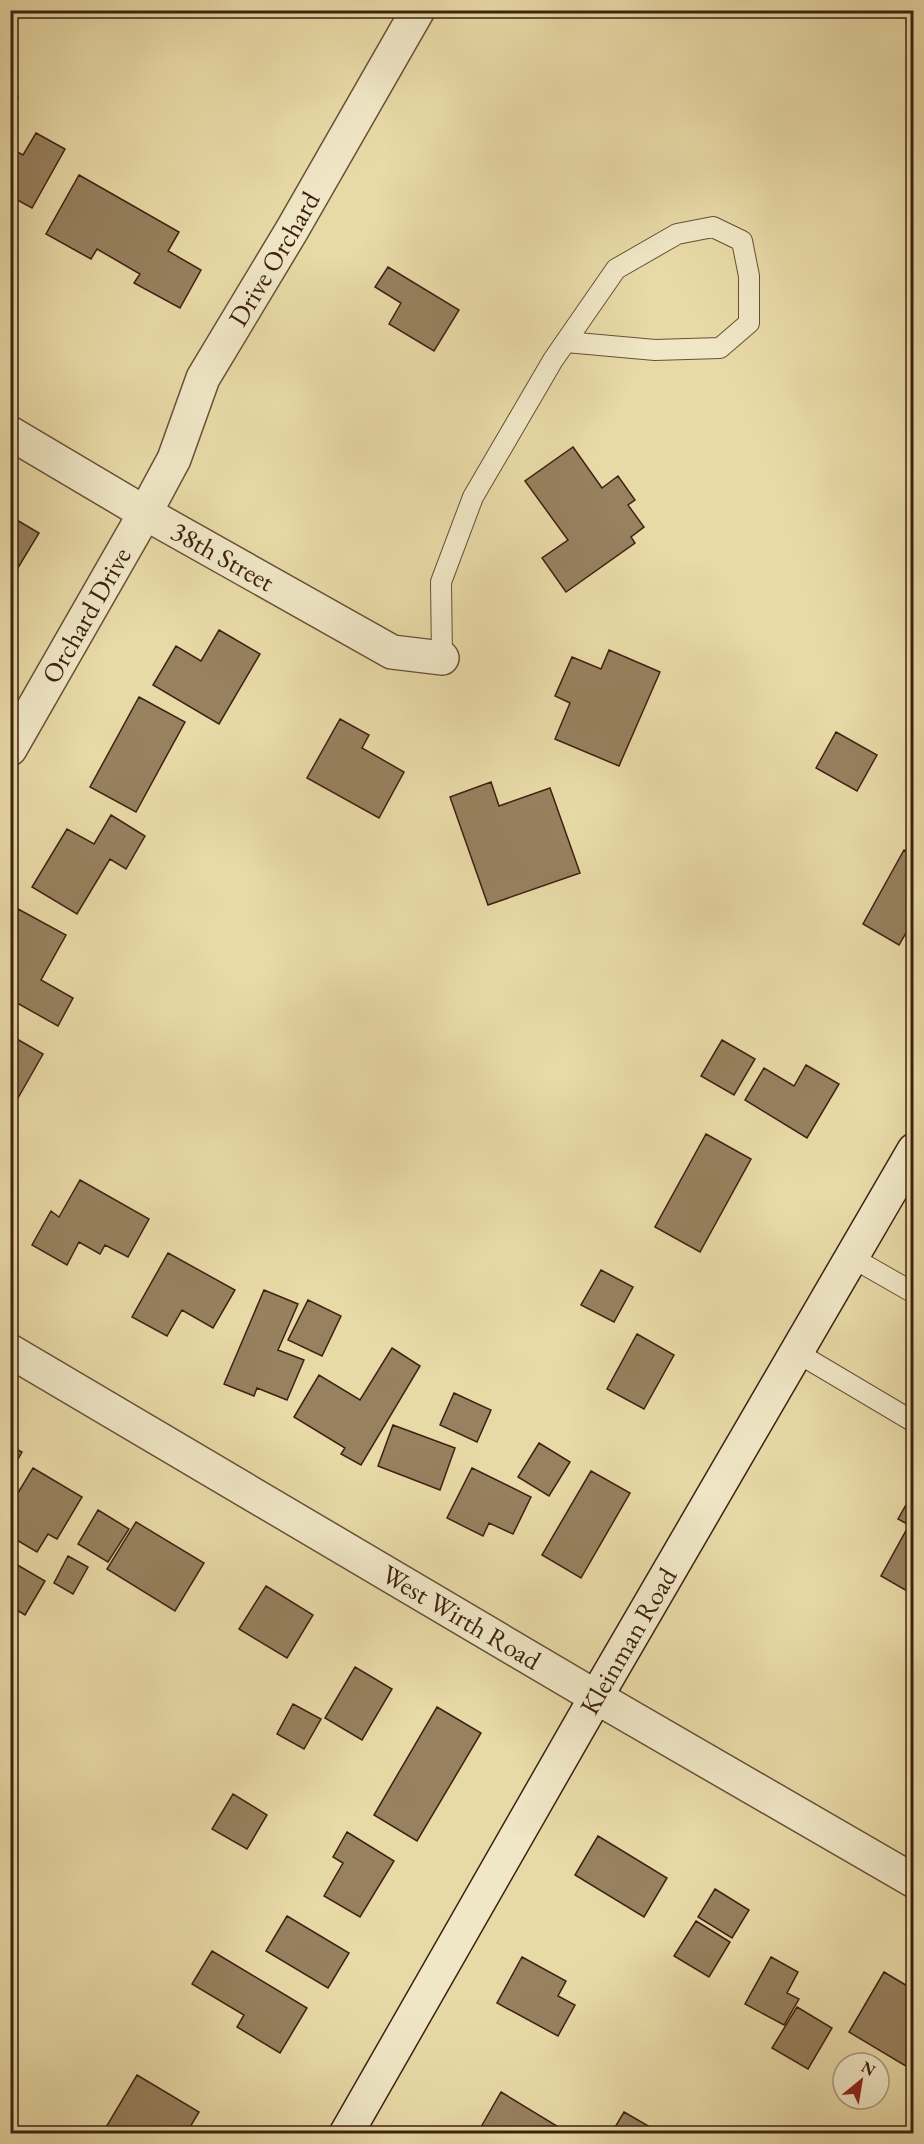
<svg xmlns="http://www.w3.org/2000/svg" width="924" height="2144" viewBox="0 0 924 2144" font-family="'EB Garamond',serif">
  <rect width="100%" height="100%" fill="#e8daa7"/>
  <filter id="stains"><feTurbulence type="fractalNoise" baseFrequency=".00333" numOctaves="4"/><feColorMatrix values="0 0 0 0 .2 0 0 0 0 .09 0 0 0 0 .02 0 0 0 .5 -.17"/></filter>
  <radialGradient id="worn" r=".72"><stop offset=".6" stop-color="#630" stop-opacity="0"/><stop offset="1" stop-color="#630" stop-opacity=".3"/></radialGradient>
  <path fill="#97815f" stroke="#3f2111" stroke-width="1.5" d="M10 93 18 97 10 111Z
    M36 133 65 149 32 208 10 196V148L23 155Z
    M79 175 179 232 168 251 201 270 180 308 134 283 140 274 97 249 91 259 46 234Z
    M388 267 459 310 434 351 389 324 401 303 375 287Z
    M573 447 602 488 618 476 635 500 628 505 644 527 631 537 635 543 566 592 542 558 568 540 525 481Z
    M10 516 39 533 10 581Z
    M219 630 260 654 219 724 153 685 176 646 201 661Z
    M609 650 660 672 619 766 555 739 570 703 555 696 572 657 601 669Z
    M139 697 185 722 136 812 90 787Z
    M340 719 369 735 362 748 404 772 379 818 307 778Z
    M836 732 877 755 857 791 816 768Z
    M491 782 499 806 550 788 580 873 488 905 450 797Z
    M111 815 145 836 126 869 110 859 77 914 32 887 67 829 94 844Z
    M904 850 914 856V919L899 945 863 924Z
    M18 909 66 935 41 980 73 998 58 1026 10 999V922Z
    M10 1035 43 1054 10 1112Z
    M722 1040 755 1059 734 1095 701 1076Z
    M806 1065 839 1084 807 1138 745 1100 764 1068 794 1086Z
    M706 1134 751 1159 700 1252 655 1227Z
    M80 1180 149 1219 128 1257 105 1245 100 1254 79 1242 67 1265 32 1245 51 1211 59 1217Z
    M168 1253 235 1290 213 1328 182 1310 167 1336 132 1317Z
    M601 1270 633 1287 614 1322 581 1305Z
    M264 1290 298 1304 278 1350 304 1360 287 1400 257 1388 254 1396 224 1384Z
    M308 1300 341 1316 322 1356 288 1340Z
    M637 1334 674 1355 644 1409 607 1389Z
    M392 1348 420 1366 361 1465 341 1454 345 1448 294 1417 319 1375 360 1400Z
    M454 1393 491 1410 477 1442 440 1425Z
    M393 1425 455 1448 440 1490 378 1466Z
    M539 1443 570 1462 549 1496 518 1477Z
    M10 1446 22 1452 10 1473Z
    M33 1468 82 1497 57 1539 48 1534 37 1552 10 1536V1523L17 1513 10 1509V1506Z
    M472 1468 531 1497 513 1534 489 1523 483 1536 447 1518Z
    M591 1471 630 1493 581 1578 542 1555Z
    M914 1491V1595L881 1576 909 1525 898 1519Z
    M98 1510 129 1529 108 1562 78 1544Z
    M136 1522 204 1563 175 1611 107 1569Z
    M68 1556 88 1567 73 1594 54 1583Z
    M14 1563 45 1581 25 1615 10 1606V1569Z
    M266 1586 313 1615 287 1658 239 1629Z
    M355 1667 392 1689 362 1740 325 1718Z
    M293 1704 321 1719 304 1749 277 1734Z
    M437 1707 481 1733 417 1841 374 1815Z
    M233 1794 267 1815 247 1849 212 1829Z
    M347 1832 394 1861 360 1917 324 1896 343 1863 333 1857Z
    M598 1836 667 1878 644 1917 575 1875Z
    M715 1889 749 1910 732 1938 698 1917Z
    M287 1916 349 1953 328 1988 266 1951Z
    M696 1921 730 1942 709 1977 674 1956Z
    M212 1951 307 2008 280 2053 237 2027 244 2015 192 1984Z
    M522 1957 566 1981 558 1996 575 2005 558 2036 497 2003Z
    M771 1957 798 1972 787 1993 799 1999 784 2025 745 2004Z
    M884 1972 914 1990V2071L849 2032Z
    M797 2007 832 2028 808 2069 772 2048Z
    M137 2075 199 2112 186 2134H102Z
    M501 2092 570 2134H477Z
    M624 2112 657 2131 655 2134H611Z"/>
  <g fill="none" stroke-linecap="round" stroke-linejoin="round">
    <g stroke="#694f36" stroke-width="22">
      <path id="lane" d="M442 658 441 582 473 497 553 360 616 269 677 234 713 227 742 241 749 276V323L720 348 655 350 566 342
        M851 1257 914 1293
        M796 1352 914 1422"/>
    </g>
    <g stroke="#694f36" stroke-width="36">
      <g id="street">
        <path id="s1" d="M10 433 145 513 392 652 442 658"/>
        <path id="s2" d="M10 749 145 513 174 459 203 378 292 230 418 10"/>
        <path id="s3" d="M10 1351 596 1697 914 1881"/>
      </g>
    </g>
    <g stroke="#3f2111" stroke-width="36">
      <g id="secondary">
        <path id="s4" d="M346 2134 596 1697 914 1150"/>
      </g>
    </g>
    <use href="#lane" stroke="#f0e7c6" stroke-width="20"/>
    <use href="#street" stroke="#f0e7c6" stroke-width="33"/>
    <use href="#secondary" stroke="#f0e7c6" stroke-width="33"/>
  </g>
  <g text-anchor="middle" stroke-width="6" stroke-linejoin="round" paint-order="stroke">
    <g font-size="27" fill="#3f2111" stroke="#f0e7c6">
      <text dy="9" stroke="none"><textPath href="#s2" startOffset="558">Drive Orchard</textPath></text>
      <text dy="9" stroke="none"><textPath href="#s1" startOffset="246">38th Street</textPath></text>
      <text dy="9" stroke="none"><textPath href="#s2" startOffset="154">Orchard Drive</textPath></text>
      <text dy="9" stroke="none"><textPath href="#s3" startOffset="524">West Wirth Road</textPath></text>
      <text dy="9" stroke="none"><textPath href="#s4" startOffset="568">Kleinman Road</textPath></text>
    </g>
  </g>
  <rect width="924" height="2144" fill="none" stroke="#e8daa7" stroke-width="36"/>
  <rect x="12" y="12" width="900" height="2120" fill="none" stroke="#3f2111" stroke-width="3"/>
  <rect x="18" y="18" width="888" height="2108" fill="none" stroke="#3f2111" stroke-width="1.5"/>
  <g transform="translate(861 2081) rotate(30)"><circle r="28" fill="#f0e7c6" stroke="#a9987e" stroke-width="1.5"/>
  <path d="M0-4.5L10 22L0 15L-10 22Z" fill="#8f2418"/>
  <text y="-9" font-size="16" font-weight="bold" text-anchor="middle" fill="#3f2111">N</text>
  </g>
  <rect width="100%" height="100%" filter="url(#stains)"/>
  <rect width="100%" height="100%" fill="url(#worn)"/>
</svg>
